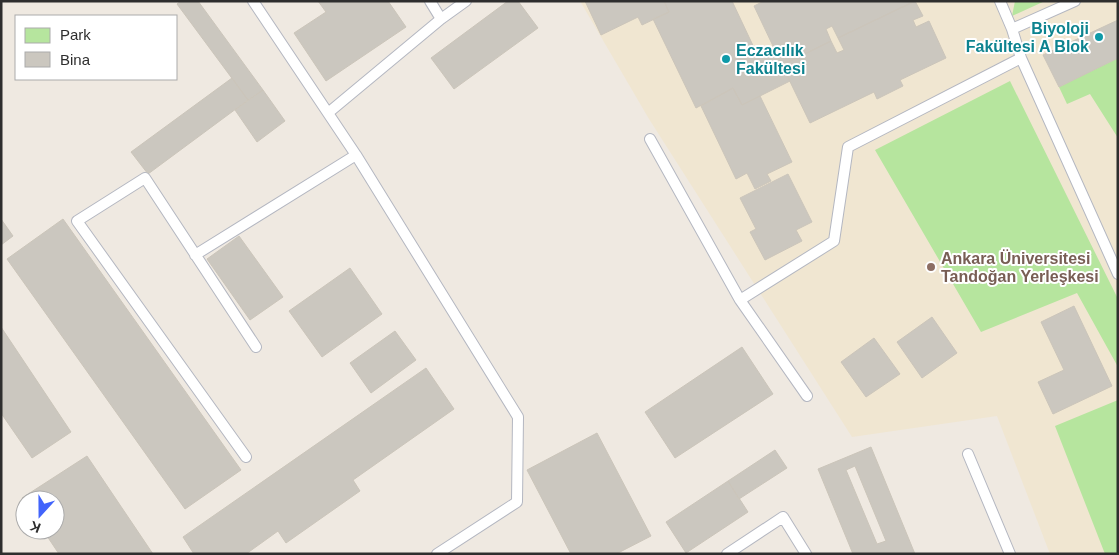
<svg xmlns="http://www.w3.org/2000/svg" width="1119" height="555" viewBox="0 0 1119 555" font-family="Arial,sans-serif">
  <rect width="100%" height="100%" fill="#efe9e1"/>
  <path fill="#f0e6d1" d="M580 1H1118V554H1050L997 416 852 437 649 119Z"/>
  <path fill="#b6e59e" d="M1015 1H1045L1012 16Z
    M1118 58V138L1090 94 1067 104 1059 87Z
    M1010 81 1118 299V367L1077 293 981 332 875 150Z
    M1118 400V554H1105L1055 426Z"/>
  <path fill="#cbc7bf" stroke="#cbc5ba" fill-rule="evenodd" d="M181 1H198L263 90 248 100 177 4Z
    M318 1H388L406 27 326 81 294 33 326 12Z
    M508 1H518L538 28 454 89 431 58Z
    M585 1H664L669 12 642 25 638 17 601 35Z
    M664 1H732L757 54 773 47 790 81 742 105 733 88 696 108 653 19 669 12Z
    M764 1H915L838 38 832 26 826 29 831 41 782 65 754 6Z
    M915 1 923 16 913 20 916 27 929 21 946 58 900 80 903 86 877 99 874 92 810 123 782 65 831 41 837 53 844 50 838 38Z
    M1118 20V58L1059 87 1043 55Z
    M232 78 248 100 148 174 131 152Z
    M733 88 742 105 760 96 792 162 767 174 771 181 755 189 747 173 736 179 701 106Z
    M263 90 285 121 257 142 235 110Z
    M788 174 812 222 796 230 802 241 765 260 750 232 756 229 740 198Z
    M1 219 13 236 1 245Z
    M63 219 241 470 185 509 7 259Z
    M239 236 283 297 250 320 207 259Z
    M350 268 382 314 322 357 289 311Z
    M1074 306 1112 386 1053 414 1038 382 1064 370 1041 322Z
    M932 317 957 353 922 378 897 342Z
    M1 327 71 432 32 458 1 413Z
    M395 331 416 360 371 393 350 363Z
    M874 338 900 374 866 397 841 362Z
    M742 347 773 394 675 458 645 412Z
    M426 368 454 409 353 480 360 491 286 543 278 531 246 554H194L183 537Z
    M597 433 651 536 616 554H571L527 470Z
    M871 447 915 554H853L818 469ZM855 466 886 541 877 544 846 470Z
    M775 450 787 468 739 499 728 481Z
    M87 456 153 554H59L43 530H55V500H25V502L22 498Z
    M728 481 748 512 686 553 666 522Z"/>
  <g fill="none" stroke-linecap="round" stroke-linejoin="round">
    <g stroke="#b4b7c1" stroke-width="12">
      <path id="lane" d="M253 1 356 155 518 417 517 502 437 554
        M430 1 441 19
        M1000 1 1012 29
        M1075 1 1012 29 1021 58 1118 274
        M328 113 441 19 466 1
        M650 139 740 300
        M195 255 356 155
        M807 396 740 300 834 241 848 147 1021 58
        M968 454 1010 554
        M246 457 77 221 145 178 256 347
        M727 554 783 517 806 554"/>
    </g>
    <use href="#lane" stroke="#fff" stroke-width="10"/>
  </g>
  <g fill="#0f9aa8" stroke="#fff" stroke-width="2">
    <circle cx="1099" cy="37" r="5"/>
    <circle cx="726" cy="59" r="5"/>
  </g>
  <circle fill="#8d6e63" stroke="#fff" stroke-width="2" cx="931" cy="267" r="5"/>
  <g text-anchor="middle" stroke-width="4" stroke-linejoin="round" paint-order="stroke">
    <g font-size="16" font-weight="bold" fill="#0d838f" stroke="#fff" text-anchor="end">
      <text x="1089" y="34">Biyoloji<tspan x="1089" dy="18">Fakültesi A Blok</tspan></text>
      <text x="736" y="56" text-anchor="start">Eczacılık<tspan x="736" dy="18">Fakültesi</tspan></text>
    </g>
    <g font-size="16" font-weight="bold" fill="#785e54" stroke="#fff" text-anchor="start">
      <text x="941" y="264">Ankara Üniversitesi<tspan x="941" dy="18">Tandoğan Yerleşkesi</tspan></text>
    </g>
  </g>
  <rect width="1119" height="555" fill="none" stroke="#2e2e2e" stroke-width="5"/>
  <rect x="15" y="15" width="162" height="65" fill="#ffffff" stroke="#ababab"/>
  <rect x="25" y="28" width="25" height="15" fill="#b6e59e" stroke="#ababab"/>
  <text x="60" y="40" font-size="15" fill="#2e2e2e">Park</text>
  <rect x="25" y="52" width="25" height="15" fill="#cbc7bf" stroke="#ababab"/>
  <text x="60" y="65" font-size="15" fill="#2e2e2e">Bina</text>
  <g transform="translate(40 515) rotate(201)"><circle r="24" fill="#ffffff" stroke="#ababab"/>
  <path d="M0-4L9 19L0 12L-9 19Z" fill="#4264fb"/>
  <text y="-8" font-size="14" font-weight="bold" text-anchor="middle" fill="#2e2e2e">K</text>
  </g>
</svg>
